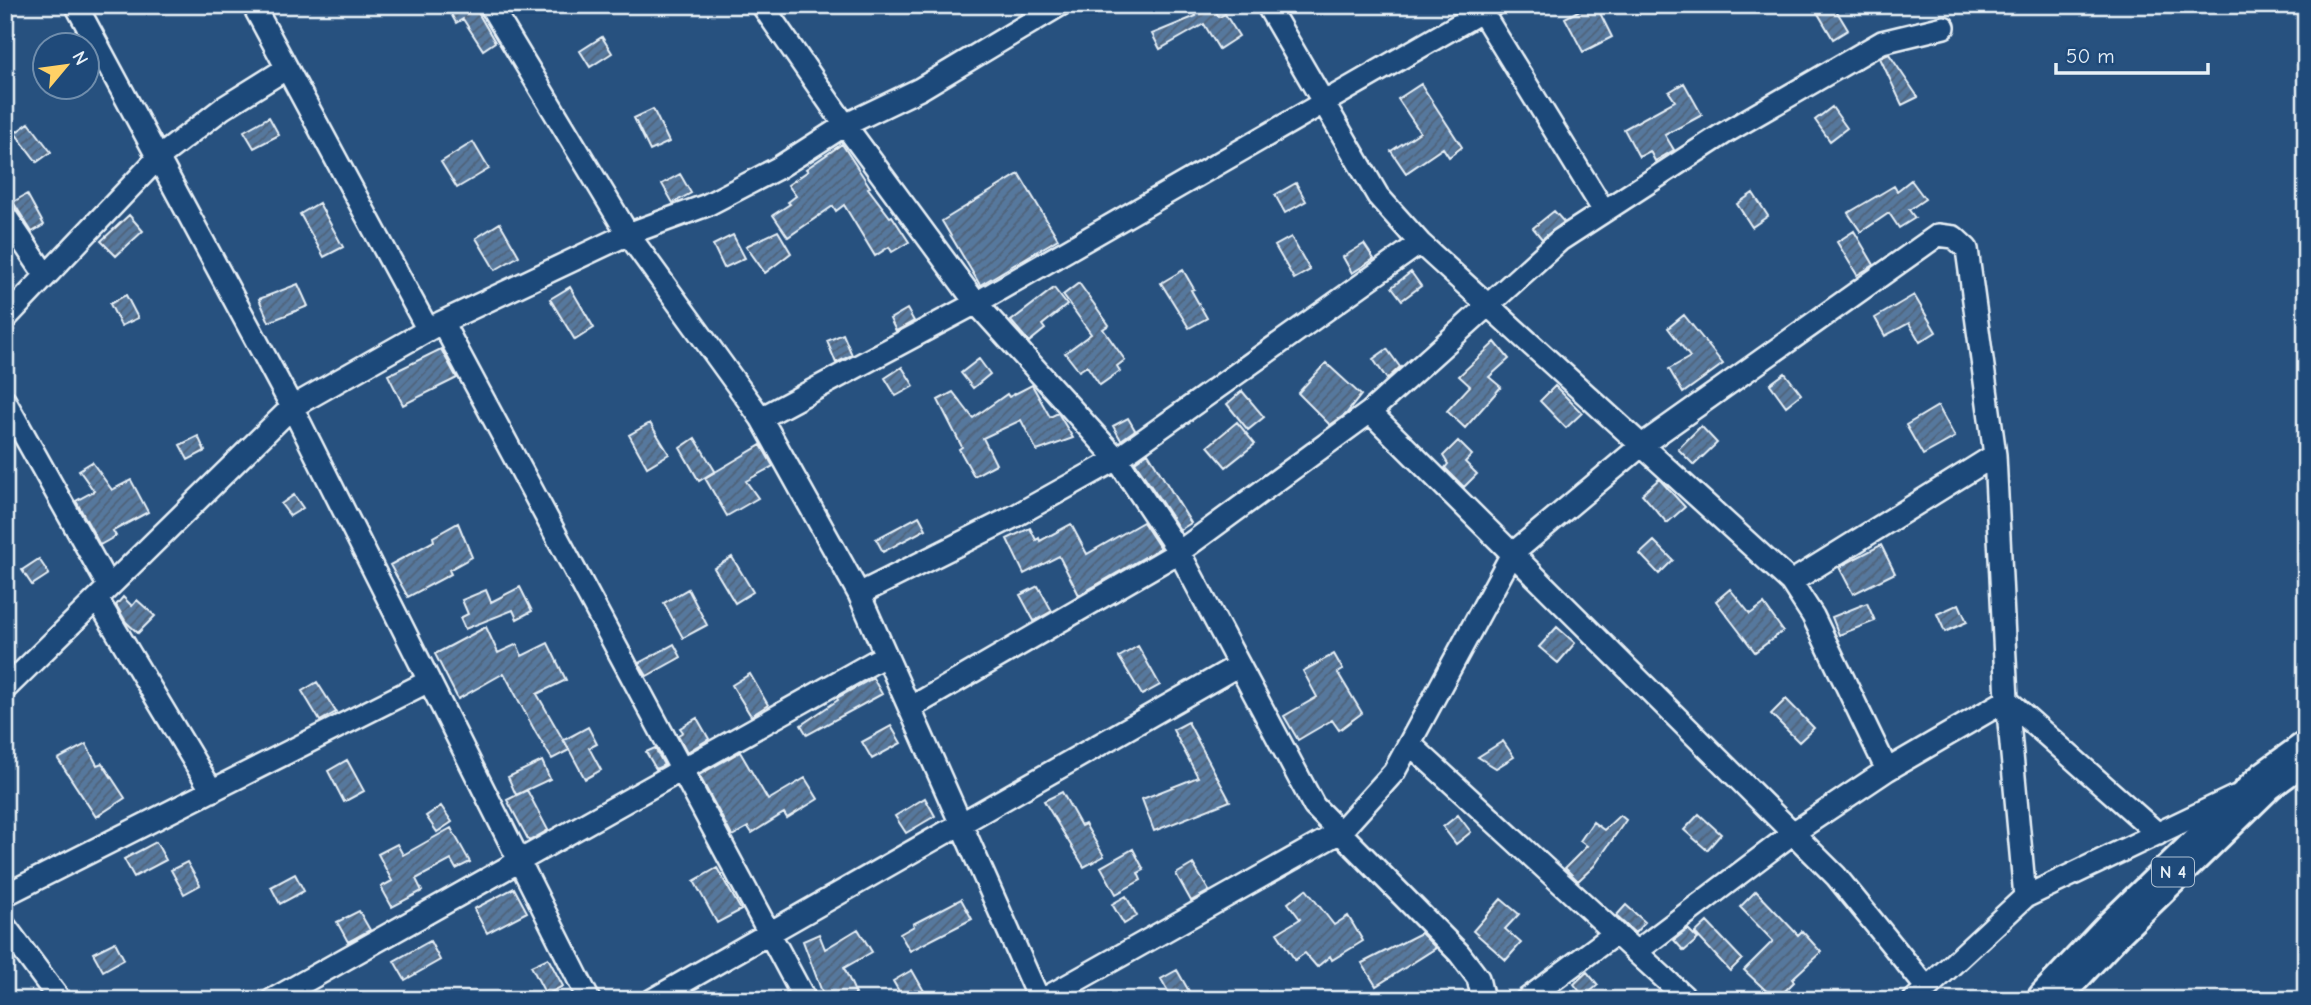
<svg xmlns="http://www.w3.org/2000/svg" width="2311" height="1005" viewBox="0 0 2311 1005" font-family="'Comic Neue',sans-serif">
  <defs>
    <pattern id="building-hatch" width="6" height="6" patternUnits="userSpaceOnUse" patternTransform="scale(1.75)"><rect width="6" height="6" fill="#57789d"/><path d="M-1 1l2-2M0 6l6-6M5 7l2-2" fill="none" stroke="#4f6278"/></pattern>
  </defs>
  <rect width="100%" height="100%" fill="#27517f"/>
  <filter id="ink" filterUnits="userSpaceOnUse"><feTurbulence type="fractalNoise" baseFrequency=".0143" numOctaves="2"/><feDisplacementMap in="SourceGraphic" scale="14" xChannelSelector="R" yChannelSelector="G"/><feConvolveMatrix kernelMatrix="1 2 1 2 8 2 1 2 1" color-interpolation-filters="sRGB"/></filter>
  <g filter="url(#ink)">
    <path fill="url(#building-hatch)" stroke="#e8f1f8" stroke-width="2" d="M446 5H477V11L495 42 483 50 463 19 456 23Z
      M1189 5H1212L1219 17 1225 14 1239 36 1219 49 1204 24 1160 49 1152 34 1196 16Z
      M1589 5H1596L1612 37 1583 52 1565 18Z
      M1813 5H1833L1848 30 1833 39Z
      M602 37 612 53 590 67 580 51Z
      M1889 54 1918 97 1902 105 1880 58Z
      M1684 83 1702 115 1665 135 1674 150 1655 161 1650 151 1639 157 1624 129 1675 101 1669 92Z
      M1421 84 1462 147 1449 157 1443 148 1406 173 1391 151 1420 132 1398 99Z
      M1832 107 1847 128 1830 141 1815 120Z
      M653 109 669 142 650 151 634 118Z
      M269 117 279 135 254 148 244 131Z
      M29 123 51 152 37 162 15 133Z
      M473 142 489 169 457 188 441 162Z
      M842 144 870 187 868 188 890 217 892 216 909 242 892 252 889 247 875 256 844 205 836 211 833 206 788 237 773 215 790 204 788 202 796 196 788 185 808 171 806 169Z
      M680 174 691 193 673 203 662 184Z
      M1019 174 1058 239 980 285 942 221Z
      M1911 180 1925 199 1909 210 1915 218 1899 228 1889 213 1861 232 1848 213 1894 186 1897 191Z
      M1296 183 1306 201 1285 213 1275 195Z
      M1753 193 1768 216 1752 227 1737 204Z
      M27 194 44 225 32 232 13 202Z
      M319 203 343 247 324 257 300 214Z
      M1554 211 1564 222 1542 239 1533 228Z
      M129 215 143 231 116 256 101 241Z
      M500 223 519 256 495 270 476 238Z
      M778 231 791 253 765 273 746 246Z
      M1854 231 1874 265 1857 275 1837 242Z
      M733 235 745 258 724 268 713 245Z
      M1291 237 1310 270 1294 279 1275 246Z
      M1364 244 1374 259 1352 273 1343 257Z
      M1183 270 1194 289 1191 290 1207 318 1189 328 1161 283Z
      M1411 272 1421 286 1402 300 1392 287Z
      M1079 283 1109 325 1103 329 1125 360 1117 366 1120 371 1100 385 1087 366 1079 371 1065 353 1091 334 1063 295Z
      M298 284 308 306 269 322 259 299Z
      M570 287 594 328 575 340 550 299Z
      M1054 288 1067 305 1042 325 1045 329 1029 342 1011 321Z
      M126 295 138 318 121 326 110 304Z
      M1914 295 1936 332 1920 342 1909 323 1885 336 1875 318Z
      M907 309 914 321 896 331 890 319Z
      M1684 315 1723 364 1683 393 1669 369 1690 357 1668 328Z
      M843 334 852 355 836 363 827 341Z
      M1495 342 1509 359 1489 377 1501 387 1465 428 1447 411 1470 386 1459 376Z
      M441 349 457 378 403 405 388 375Z
      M1387 349 1400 367 1387 379 1373 359Z
      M979 359 990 374 973 388 961 373Z
      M1326 363 1361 395 1346 414 1330 425 1298 393Z
      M902 367 914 386 896 396 885 378Z
      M1785 373 1801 394 1786 406 1770 384Z
      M1032 385 1050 417 1058 413 1073 438 1037 451 1021 420 983 438 996 464 974 476 959 449 962 447 938 400 953 392 973 418 1007 394 1009 397Z
      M1555 386 1582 413 1566 428 1540 401Z
      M1242 391 1264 417 1248 430 1227 404Z
      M1938 406 1955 437 1923 455 1906 425Z
      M1128 418 1135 430 1121 440 1113 426Z
      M1237 422 1255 444 1226 467 1208 446Z
      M650 423 669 454 647 467 629 435Z
      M1701 426 1717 443 1694 465 1678 449Z
      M198 436 205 451 188 460 180 445Z
      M695 438 715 471 699 481 680 448Z
      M1458 441 1472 455 1465 462 1477 474 1464 487 1445 468 1448 464 1443 456Z
      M761 445 773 466 746 481 758 498 727 516 705 478Z
      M1148 453 1191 523 1180 530 1135 462Z
      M92 462 112 490 131 480 148 512 113 531 116 536 100 545 76 501 94 491 79 470Z
      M1659 479 1685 507 1667 523 1642 494Z
      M294 495 303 508 290 516 281 504Z
      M919 516 926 529 883 552 876 539Z
      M1143 522 1160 548 1079 595 1059 556 1024 574 1007 539 1030 528 1036 540 1039 538 1040 541 1071 524 1087 554Z
      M458 523 472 557 449 570 451 574 408 597 390 565 434 541 433 537Z
      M1654 541 1673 560 1659 574 1640 554Z
      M1881 545 1895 573 1853 594 1839 567Z
      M732 557 753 592 735 603 714 568Z
      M39 559 49 574 32 585 22 570Z
      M1038 586 1052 611 1034 621 1020 595Z
      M520 587 532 611 517 619 513 610 465 629 460 618 468 614 462 600 486 590 491 602Z
      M688 589 707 625 683 638 664 603Z
      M1730 589 1750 614 1764 604 1783 631 1755 652 1716 601Z
      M123 597 132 606 137 600 155 616 138 633 126 622 116 605Z
      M1867 603 1875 621 1839 635 1832 617Z
      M1959 604 1967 622 1945 632 1937 614Z
      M486 627 498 653 517 644 522 656 548 643 566 680 537 694 569 750 552 759 536 733 504 673 458 699 435 654Z
      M1557 627 1575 643 1558 663 1539 647Z
      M674 644 681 657 647 676 639 663Z
      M1138 646 1160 685 1142 695 1119 657Z
      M1334 654 1343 670 1338 673 1362 713 1339 730 1332 720 1298 740 1284 716 1317 697 1303 671Z
      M750 674 768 705 751 716 732 685Z
      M873 678 882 694 807 735 801 725 838 700 837 698Z
      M317 682 336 712 320 721 302 691Z
      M1786 699 1814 728 1799 742 1771 714Z
      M697 718 709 739 687 752 678 735 683 732 680 728Z
      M1188 722 1230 801 1154 831 1142 799 1198 777 1173 730Z
      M891 726 901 743 872 759 862 742Z
      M588 727 597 744 589 748 601 770 585 779 564 740Z
      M1503 741 1514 757 1496 768 1478 757Z
      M86 744 97 765 102 763 125 798 96 817 58 759Z
      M655 748 664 765 656 769 646 752Z
      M740 752 768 800 805 778 818 799 787 818 784 813 752 833 748 827 732 836 699 775Z
      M347 760 364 791 344 802 328 771Z
      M542 761 550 779 516 795 508 777Z
      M527 790 548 830 529 841 507 800Z
      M1062 792 1081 826 1085 824 1104 856 1084 867 1044 801Z
      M925 798 935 816 906 833 895 816Z
      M441 806 452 822 437 832 426 816Z
      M1699 814 1721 834 1707 850 1684 830Z
      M1458 815 1471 832 1456 844 1443 827Z
      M1620 815 1626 820 1594 866 1578 881 1565 868 1587 846 1580 841 1593 822 1604 830Z
      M451 828 470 862 456 869 451 860 416 879 422 891 392 907 381 887 392 881 378 854 397 844 403 855Z
      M156 842 166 860 134 877 124 859Z
      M1133 849 1144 870 1138 873 1141 880 1116 894 1101 867Z
      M187 862 200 885 184 894 171 870Z
      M1193 864 1209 891 1191 901 1176 874Z
      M717 868 741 910 717 923 694 881Z
      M295 874 304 891 280 904 271 887Z
      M514 888 527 912 487 933 474 909Z
      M1306 889 1334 925 1348 916 1363 941 1332 960 1330 956 1317 967 1305 953 1295 960 1277 933 1300 919 1288 903Z
      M1756 891 1798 935 1802 931 1821 952 1792 979 1794 982 1776 1000 1744 970 1773 941 1740 907Z
      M1126 896 1137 916 1124 924 1112 904Z
      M961 899 972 919 910 951 900 934 914 926 913 924Z
      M1501 899 1519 914 1505 929 1521 943 1506 960 1473 931Z
      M1626 905 1645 922 1635 933 1616 916Z
      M359 911 370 930 348 942 337 922Z
      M1707 922 1742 959 1730 971 1695 933Z
      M858 929 872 952 844 968 856 994 844 1000H825L803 941 819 934 825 949Z
      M1688 929 1698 939 1684 951 1674 940Z
      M1421 933 1436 948 1376 986 1362 963Z
      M430 941 440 960 405 980 394 961Z
      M115 942 124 959 103 971 93 953Z
      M548 958 563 986 546 995 531 966Z
      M912 970 929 1000H904L893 981Z
      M1177 970 1194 1000H1173L1161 979Z
      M1587 972 1598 985 1584 997 1574 984Z"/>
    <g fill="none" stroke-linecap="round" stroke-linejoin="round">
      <g stroke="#e8f1f8" stroke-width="26">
        <path id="street" d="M76 5 292 407 589 1000
          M253 5 428 330
          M490 5 628 234 761 418 859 594 1039 1000
          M762 5 845 125 976 303 1117 459 1179 552 1314 806 1459 953 1478 978 1483 1000
          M1267 5 1378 196 1420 243 1791 582 1813 616 1887 770
          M1482 12 1604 211
          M5 215 46 276
          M5 319 158 158 223 108 287 68
          M442 322 805 1000
          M5 401 109 587
          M1370 412 1836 876 1927 988
          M761 418 976 303 1493 5
          M1791 582 1995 455
          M859 594 1015 516 1117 459 1420 243
          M97 599 212 791
          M5 689 292 407 442 322 628 234 707 205 778 168 845 125 920 89 1060 5
          M910 708 1179 552 1370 412 1560 240 1723 134 1882 42 1944 27
          M1410 744 1688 1000
          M5 895 429 681
          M5 926 60 1000
          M1636 952 1793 833 1887 770 2007 700 2158 834
          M272 1000 886 655
          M652 1000 1239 665
          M1042 1000 1340 832 1394 772 1512 554 1642 445 1938 235 1954 237 1967 249 1995 455 2007 700 2025 897
          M1526 1000 1616 933
          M1914 1000 2025 897 2234 797"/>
      </g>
      <g stroke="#e8f1f8" stroke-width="44">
        <path id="highway" d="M2047 1000 2115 928 2266 781 2306 752"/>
      </g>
      <use href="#street" stroke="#1f4a7a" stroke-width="21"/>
      <use href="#highway" stroke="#1f4a7a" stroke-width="38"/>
    </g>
  </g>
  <g text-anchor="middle" stroke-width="7" stroke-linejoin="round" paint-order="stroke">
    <rect fill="#1f4a7a" stroke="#acbfd2" stroke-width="2" x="2152" y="857.5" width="42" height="29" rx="5"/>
    <g font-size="18" font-weight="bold" fill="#e8f1f8">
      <text x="2173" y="878">N 4</text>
    </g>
  </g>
  <rect width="2311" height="1005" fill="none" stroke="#1f4a7a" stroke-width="28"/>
  <rect x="14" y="14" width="2283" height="977" fill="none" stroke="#e8f1f8" stroke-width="2.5" filter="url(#ink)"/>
  <g transform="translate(66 66) rotate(61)"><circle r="33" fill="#1f4a7a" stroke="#6f8dac" stroke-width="2"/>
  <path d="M0-5L12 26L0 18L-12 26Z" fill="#ffd166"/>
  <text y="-10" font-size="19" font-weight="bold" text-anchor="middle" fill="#e8f1f8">N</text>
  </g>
  <path d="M2056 63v10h152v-10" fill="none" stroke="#e8f1f8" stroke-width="3.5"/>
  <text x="2066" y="63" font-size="21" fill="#e8f1f8" stroke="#1f4a7a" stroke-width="5" paint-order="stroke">50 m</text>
</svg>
